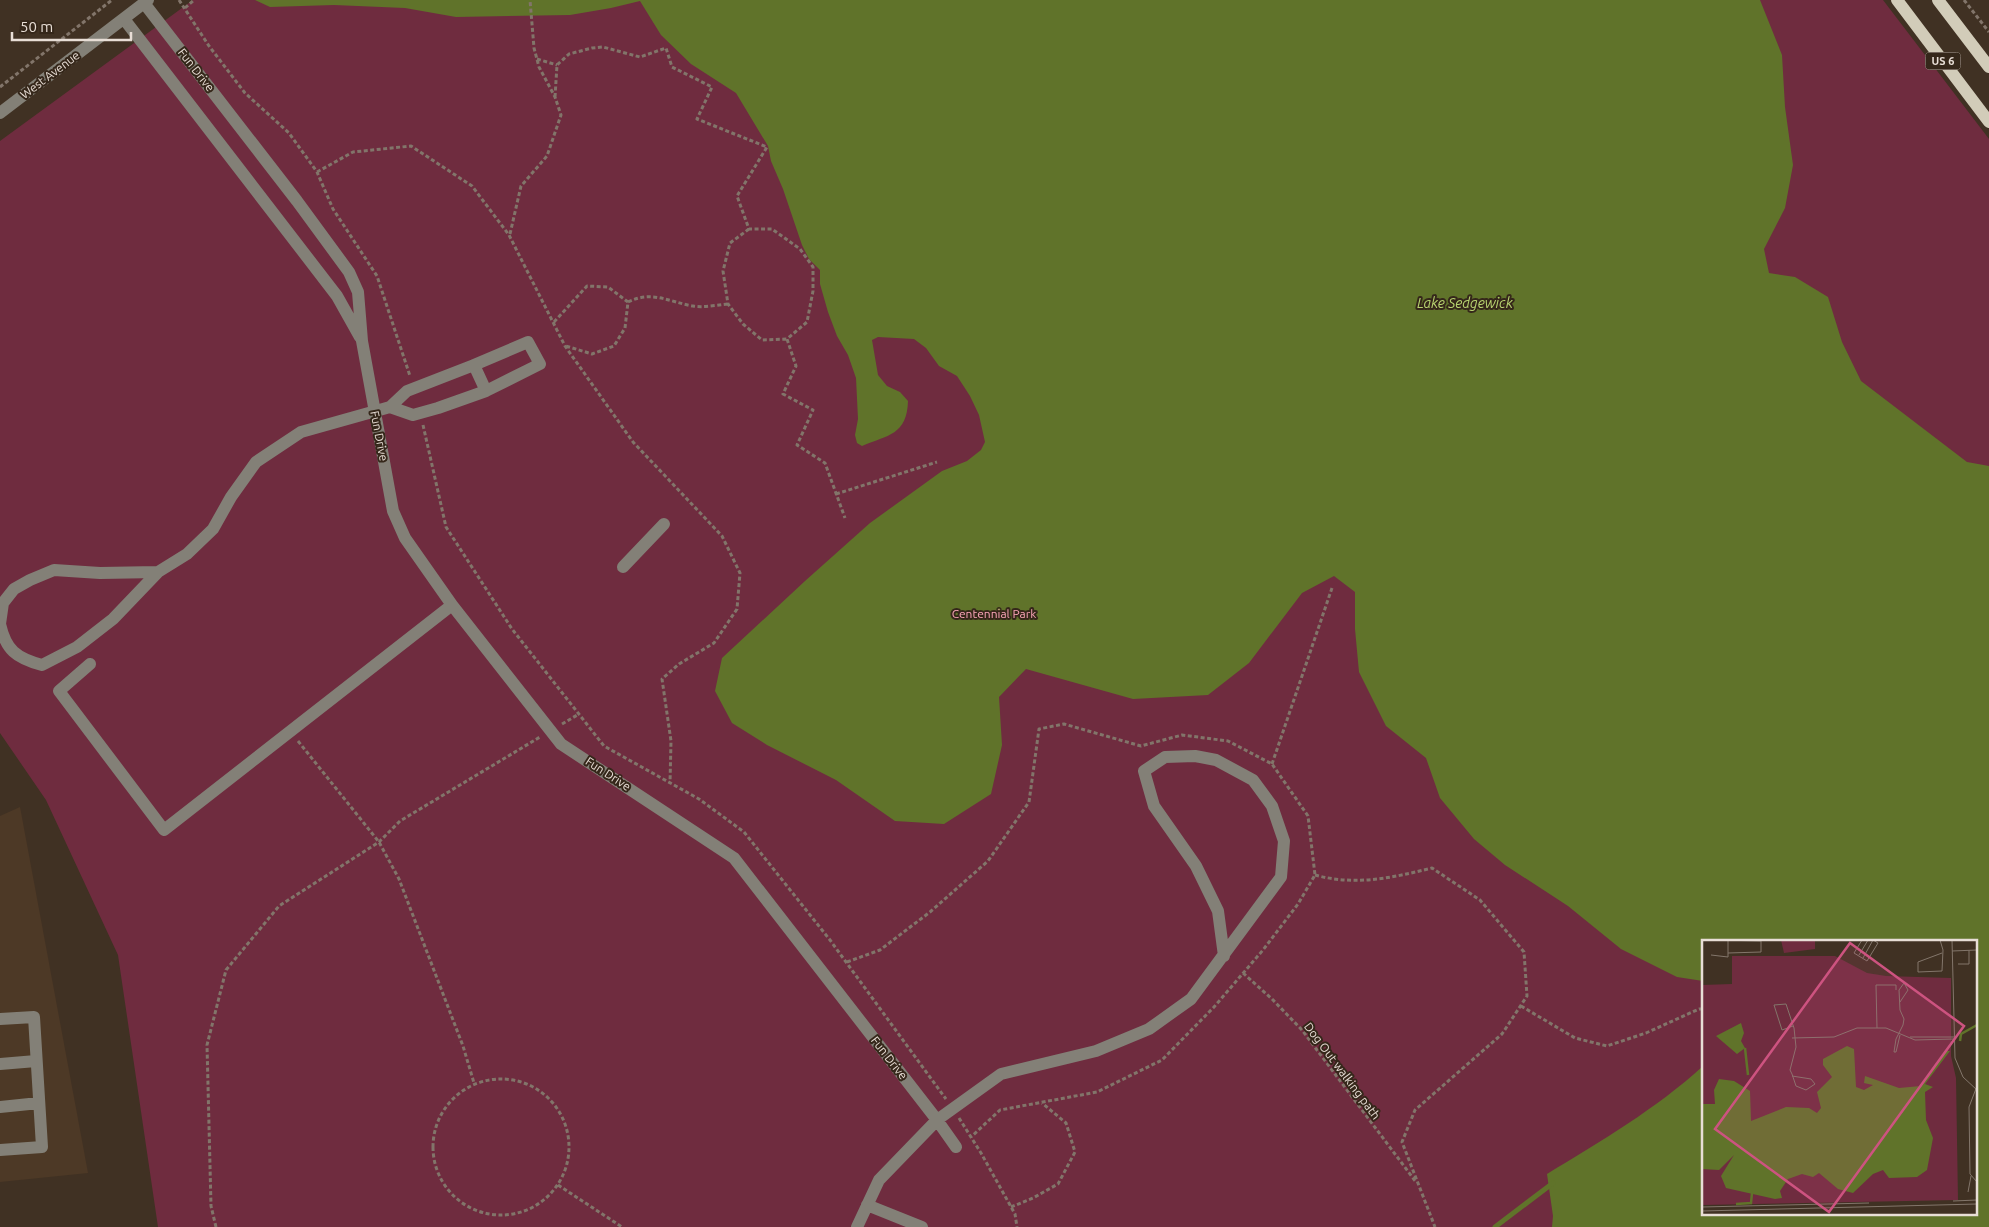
<svg xmlns="http://www.w3.org/2000/svg" width="1989" height="1227" viewBox="0 0 1989 1227" font-family="Ubuntu,sans-serif">
  <rect width="100%" height="100%" fill="#403123"/>
  <path fill="#4d3926" d="M20 807 88 1173 0 1182V816Z"/>
  <path fill="#6f2c3f" fill-rule="evenodd" d="M193 0H1883L1989 139V1227H158L118 955 46 800 0 733V141ZM1703 941H1975V1213H1703Z"/>
  <path fill="#60732a" d="M255 0H1760L1782 55 1785 107 1793 165 1785 208 1764 249 1769 273 1795 277 1828 297 1842 342 1861 381 1967 462 1989 466V1227H1552L1553 1216 1547 1174C1601 1141 1656 1109 1703 1066V1213H1975V941H1703V981L1677 977 1621 949 1568 906 1505 865 1474 839 1440 798 1426 758 1386 726 1359 672 1355 629V592L1334 576 1302 593 1249 663 1208 695 1133 699 1026 669 999 697 1002 745 991 794 944 824 895 821 836 780 767 745 732 723 715 691 722 658 805 581 870 523 942 471 967 461 981 450 985 442 979 415 970 396 957 376 939 366 926 348 914 339 878 337 872 340 878 375 887 386 900 392 908 401C907 435 888 435 862 446L857 443 855 435 858 419 856 378 848 355 837 336 828 312 820 284V270L809 259 802 245 783 189 771 161 768 146 736 93 691 64 661 35 640 1 611 8 570 15 456 17 405 8 334 5 270 7Z"/>
  <g fill="none" stroke-linecap="round" stroke-linejoin="round">
    <path stroke="#60732a" stroke-width="5" d="M1495 1227 1553 1183"/>
    <path stroke="#82756a" stroke-width="3" stroke-dasharray="4 2.5" stroke-linecap="butt" d="M179 0 209 46 245 93 289 133 317 172 333 209 377 276 410 376
      M1964 0 1989 32
      M185 8 194 0
      M537 59 557 65
      M0 87 112 0
      M555 97 557 65 569 54 592 48 603 47 640 57 666 48 672 67 712 87 697 119 767 147 737 196 749 229H772L800 249 813 267V291L807 322 787 339 796 366 783 394 813 410 797 445 825 463 845 518
      M317 172 353 152 411 146 472 186 509 235 565 346 633 442 722 536 740 573 737 609 714 643 679 664 662 679 671 741 670 783
      M749 229 730 243 723 271 728 304 743 324 762 340 787 339
      M510 234 521 186 547 156 561 115 555 97 539 67 534 48 530 0
      M628 302C652 290 669 302 693 306 703 308 717 305 728 304
      M554 322 587 286 608 287 628 302 625 328 614 346 592 354 566 346
      M423 425 446 527 512 629 604 746 699 799 744 832 830 940 946 1099
      M836 494 937 462
      M562 724 579 714
      M298 741 379 842 399 879 463 1046 474 1083
      M1272 764 1332 588
      M1315 875C1355 886 1392 878 1432 868L1480 900 1524 952 1527 996 1502 1034 1415 1110 1402 1142 1435 1227
      M847 962 880 950 930 912 988 861 1029 802 1039 729 1064 724 1141 746 1182 735 1228 741 1272 764 1308 816 1315 875 1298 904 1263 950 1214 1007 1162 1060 1097 1092 1000 1110 971 1137
      M1243 973 1272 999 1302 1030 1416 1182
      M1521 1006 1575 1038 1607 1046 1646 1033 1699 1009H1703
      M433 1147a68 68 0 1 1 136 0a68 68 0 1 1-136 0Z
      M959 1118 981 1153 1015 1214 1017 1227
      M558 1185 622 1227
      M1011 1207 1033 1198 1058 1184 1075 1152 1066 1123 1042 1103
      M216 1227 211 1206 207 1045 226 970 279 906 379 842 400 821 540 737"/>
    <path stroke="#838077" stroke-width="12" d="M144 3 297 201 349 272 358 292 362 341 393 511 405 538 452 605 561 744 734 858 937 1120 956 1147
      M124 19 337 296 360 337
      M0 113 148 0
      M474 365 486 391
      M623 567 664 524
      M0 624C6 650 16 658 42 665L77 647 113 619 158 572 187 554 213 529 231 497 256 462 301 432 390 407 407 391 474 365 528 342 540 364 486 391 438 408 413 415 390 407
      M0 624 3 603 14 589 30 580 54 570 100 573 158 572
      M90 664 59 691 164 830 452 605
      M0 1019 34 1017 42 1147 0 1150
      M0 1064 36 1061
      M0 1107 39 1103
      M867 1205 922 1227
      M857 1227 879 1180 937 1120 1001 1074 1096 1051 1149 1029 1191 999 1281 877 1284 841 1272 806 1253 780 1216 760 1195 756 1165 757 1144 771 1154 806 1196 866 1218 911 1224 956"/>
    <path stroke="#d2ccb9" stroke-width="12" d="M1897 0 1989 122
      M1938 0 1989 67"/>
  </g>
  <g text-anchor="middle" stroke-width="4" stroke-linejoin="round" paint-order="stroke">
    <rect fill="#35271a" stroke="#b2a79e" stroke-width="1" x="1925.5" y="52.5" width="35" height="17" rx="4"/>
    <g font-size="11" font-weight="bold" fill="#e8ded6">
      <text x="1943" y="65">US 6</text>
    </g>
    <g font-size="12" fill="#e8ded6" stroke="#35271a">
      <text transform="translate(196 70) rotate(52)" y="4">Fun Drive</text>
      <text transform="translate(50 75) rotate(-37)" y="4">West Avenue</text>
      <text transform="translate(379 436) rotate(79)" y="4">Fun Drive</text>
      <text transform="translate(608 774) rotate(33)" y="4">Fun Drive</text>
      <text transform="translate(889 1058) rotate(52)" y="4">Fun Drive</text>
      <text transform="translate(1342 1071) rotate(53)" y="4">Dog Out walking path</text>
    </g>
    <g font-size="12" fill="#fca5b9" stroke="#35271a">
      <text x="994" y="618">Centennial Park</text>
    </g>
    <g font-size="14" font-style="italic" fill="#b8d470" stroke="#35271a">
      <text x="1465" y="308">Lake Sedgewick</text>
    </g>
  </g>
  <g transform="translate(1702 940)">
    <rect width="275" height="275" fill="#403123"/>
    <path d="M79 0H113V9L82 13ZM30 16H133L165 33 184 36 249 38V116L254 138 256 260 0 265V45L30 44Z" fill="#6f2c3f"/>
    <path d="M39 83 42 93 39 101 43 108 35 114 14 96ZM145 106 152 109 154 147 162 150 171 145 162 143 163 136 197 148 219 146 243 111H248L223 144 231 147 223 152 224 180 231 198 225 230 215 237 187 238 181 230 171 234 151 253 136 249 117 233 111 237 100 234 86 239 78 251 80 258 73 259 24 248 19 236 32 215 17 230 0 229V164H13L12 150 17 139 32 141 48 151 49 181 84 167 107 168 115 173 119 168 115 152 130 137 121 125V119Z" fill="#60732a"/>
    <path fill="none" stroke="#60732a" stroke-width="2.5" d="M258 101 259 94 275 85M43 108 46 135M34 264 49 263 50 253"/>
    <path fill="none" stroke="#83766b" stroke-width="1" d="M18 0 59 1V12L26 13M160 0 152 13 165 21 176 3 171 0M238 0 241 10 240 31 216 32V22L240 13M250 0 253 118 261 137 275 150M250 11 275 10M9 15 26 17V0M157 15 166 0M161 18 171 0M256 24H267V10M175 88 174 45H194V50M198 95 194 112H192L194 99 201 85 202 79 198 70 197 50 202 43 206 50 198 62M208 97H252M90 98 132 97 155 88H184L213 100 252 99M90 136 109 139 113 144 104 150 94 146 90 134 88 130 94 107 92 88 84 64 72 65 80 90 91 86M275 146 267 167 268 234 275 242M266 252 269 236M251 261 275 260M0 267 167 263M0 271 275 264"/>
    <path fill="#cd5380" fill-opacity="0.15" stroke="#cd5380" stroke-width="2.5" d="M148 3 262 86 127 272 13 189Z"/>
    <rect width="275" height="275" fill="none" stroke="#e8ded6" stroke-width="2.5"/>
  </g>
  <path d="M12 32v8h119v-8" fill="none" stroke="#e8ded6" stroke-width="2.5"/>
  <text x="20" y="32" font-size="15" fill="#e8ded6" stroke="#35271a" stroke-width="4" paint-order="stroke">50 m</text>
</svg>
